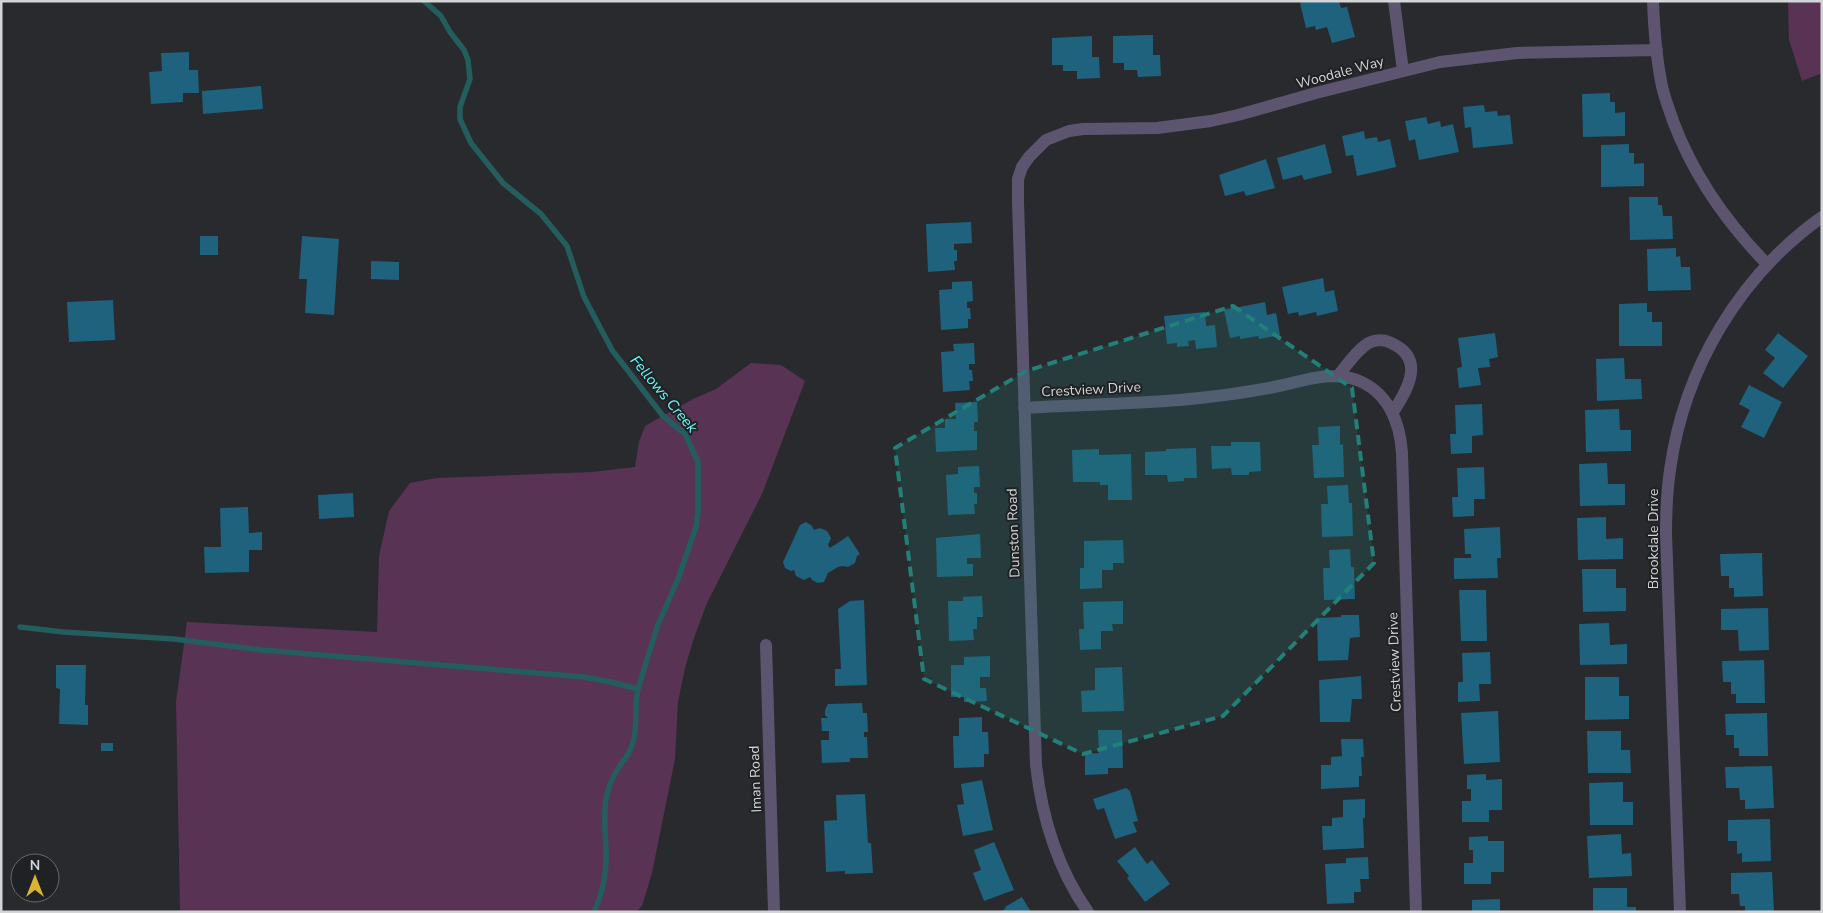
<svg xmlns="http://www.w3.org/2000/svg" width="1823" height="913" viewBox="0 0 1823 913" font-family="'Nunito Sans',sans-serif">
  <rect width="100%" height="100%" fill="#282a2e"/>
  <path fill="#593353" d="M1788 1H1822V73L1802 81 1789 40Z
    M751 363 781 365 805 381 762 494 707 603 694 638 685 668 678 702 675 759 652 873 642 906 636 912H180L176 702 187 622 377 632 379 556 389 511 410 483 437 478 592 472 635 467 639 442 645 426 693 399 716 389Z"/>
  <g fill="none" stroke-linecap="round" stroke-linejoin="round">
    <path stroke="#245d5d" stroke-width="5.5" d="M424 1 441 16 450 32 464 50 468 60 470 79 460 107V119L471 143 503 183 541 214 567 246 584 297 612 350 663 416 685 434 698 462V512L696 527 678 579 657 627 638 689C634 706 638 725 633 742 631 753 623 760 618 769 613 776 609 786 607 794 603 809 605 832 606 848 607 869 603 893 594 912
      M20 627 63 632 174 639 262 650 584 677 611 682 638 689"/>
  </g>
  <path fill="#1e627d" d="M1307 1H1339L1341 8 1347 7 1355 37 1332 43 1327 27 1316 30 1315 26 1306 28 1300 3Z
    M1153 35V55H1160L1161 76 1138 77 1137 70H1124V63H1113V36Z
    M1092 36V57H1099L1100 78 1077 79V71H1063V65H1052V38Z
    M189 52V70H198L199 93H183V102L151 104 149 72 162 71 161 53Z
    M261 86 263 109 203 114 202 91Z
    M1610 93V102H1615V113L1625 112V136L1583 137 1582 94Z
    M1484 105 1485 112 1497 111 1498 116 1510 115 1513 144 1473 148 1471 127 1465 128 1463 107Z
    M1426 117 1428 124 1440 121 1441 127 1453 124 1459 152 1419 160 1415 139 1409 141 1405 121Z
    M1364 131 1365 139 1377 137 1378 142 1390 139 1396 167 1357 176 1353 155 1346 156 1342 136Z
    M1325 144 1332 173 1304 180 1302 175 1283 180 1277 158Z
    M1629 144V153H1634V164L1644 163V186L1601 187V145Z
    M1266 159 1275 188 1246 196 1244 191 1225 196 1219 175Z
    M1629 197H1658V205H1662L1663 216H1672L1673 239 1630 240Z
    M971 222 972 243 954 244V250H957V261H954L955 270 928 272 926 224Z
    M200 236H218V255H200Z
    M302 236 339 239 334 315 305 313 307 279H299Z
    M1676 248V257L1680 256 1681 267H1690L1691 290 1648 291 1647 249Z
    M371 261 399 262V280L371 279Z
    M1323 278 1325 292 1334 290 1338 311 1317 316 1316 312 1299 316 1298 312 1288 314 1282 287Z
    M972 281 973 301 967 302V308H970L971 319H968V328L941 330 939 290 952 289V282Z
    M113 300 115 340 69 342 67 302Z
    M1265 302 1267 315 1276 313 1280 335 1259 339 1258 336 1240 339V336L1230 338 1224 310Z
    M1647 303V312H1652V322H1662V346H1619V304Z
    M1205 312 1206 326 1215 325 1217 347 1196 349 1195 340 1188 341 1189 346 1177 347V343L1167 344 1164 316Z
    M1495 333 1498 357 1489 359 1490 367 1478 368 1481 385 1459 388 1457 368 1462 367 1458 338Z
    M1778 333 1808 356 1783 388 1763 373 1775 358 1765 350Z
    M974 343 975 364H969V370H972L973 381H969L970 390 943 392 941 352 954 351 953 344Z
    M1624 358 1625 379H1641L1642 399 1597 401 1596 359Z
    M1749 385 1782 402 1764 438 1741 427 1750 410 1739 404Z
    M977 402 978 422H974V431H977V450L936 452 935 428H945V419H956L955 403Z
    M1482 404 1483 435 1472 436V453L1451 454 1450 434H1456L1455 405Z
    M1619 409 1620 430H1631V451L1586 452 1585 410Z
    M1340 426V445L1343 444 1344 477 1314 478 1312 445H1319L1318 427Z
    M1231 442H1260L1261 471 1249 472V475H1232L1231 468 1212 469 1211 446H1231Z
    M1196 448 1197 478H1184V481L1168 482 1167 475H1145V452L1166 451V449Z
    M1099 449V455L1131 454 1132 500H1108V485H1100V482H1073L1072 450Z
    M1607 463 1608 484H1625V505L1580 506 1579 464Z
    M979 466 980 487H974V493H977V504H974L975 514 948 515 946 475 958 474V467Z
    M1484 467 1485 499H1474V516L1453 517 1452 497H1458L1457 468Z
    M1348 485 1349 503H1352L1353 536 1322 537 1321 504H1328L1327 486Z
    M353 493 354 517 319 519 318 495Z
    M248 507 249 533 262 532V550H249V572L205 573 204 547H221L220 508Z
    M1606 517V539L1623 538V559L1578 560 1577 518Z
    M806 522 812 526 814 530 820 528 827 531 831 538 828 545 830 548 848 536 860 554 857 556 855 563 848 567 843 566 838 567 828 573 824 582 818 583 812 580 810 577 804 580 796 576 794 570 791 571 785 568 783 562 800 525Z
    M1500 527 1501 558H1497L1498 578 1454 579V558H1471V554H1465L1464 529Z
    M980 534 981 558H967V564H973V576L937 577 936 538Z
    M1123 540 1124 563H1113V570H1102V588L1080 589V568H1084V541Z
    M1350 549 1351 567H1354L1355 599 1324 600 1323 568H1330L1329 550Z
    M1762 553 1763 596 1734 597V588H1729V576H1721L1720 554Z
    M1582 569H1616V588H1626V611L1583 612Z
    M1459 590H1486L1487 641H1461Z
    M982 596 983 617H977V629H973L974 640 949 641 948 601H963V597Z
    M864 600 867 685 835 686V669H841L838 609 850 601Z
    M1123 601V624H1112L1113 631H1101V649L1080 650 1079 629H1084L1083 602Z
    M1768 608 1769 650 1739 651 1738 630H1721V609Z
    M1341 615H1359L1360 637 1350 638 1348 660 1318 661 1317 618 1341 617Z
    M1609 623 1610 645 1627 644V664L1580 665 1579 624Z
    M1490 652 1491 684H1479L1480 701 1458 702V682H1463L1462 653Z
    M990 656V677H980V688H986L987 701 964 702V697H951V665H964V657Z
    M1764 660 1765 703H1736V694H1731V682H1723L1722 661Z
    M56 665H86L85 705H88V725L59 724 60 689 56 688Z
    M1122 667 1124 711 1082 712 1081 691 1095 690V668Z
    M1361 676 1362 699H1352L1350 722H1320L1319 680Z
    M1585 677H1619V696H1629V719L1585 720Z
    M862 703 863 713H867L868 732H864V737H867L868 758H850V762L822 763 821 740H829V731H822L821 718H828L825 715V710L828 704Z
    M1498 711 1500 762 1464 764 1461 713Z
    M1767 713 1768 756H1739V748H1734V735H1726L1725 714Z
    M982 717V732H988L989 754H984V767L954 768 953 736H959V718Z
    M1098 730H1122L1123 768H1108V774L1085 775V754L1099 753Z
    M1587 731H1621V750H1630L1631 773H1588Z
    M1341 739H1363L1364 757H1361L1362 776H1359V787L1321 789V765H1331V757L1342 756Z
    M101 743H113V751H101Z
    M1772 766 1774 808 1745 809V800H1740L1739 788H1726L1725 767Z
    M1486 774V780L1502 779V810H1489V822H1462V801H1471V789H1467V775Z
    M982 780 993 830 963 836 957 805 964 804 961 784Z
    M1623 782V802H1633V825H1590L1589 783Z
    M1126 788 1130 791 1138 821 1133 822 1137 832 1115 839 1104 808 1097 810 1093 799Z
    M865 794 868 843H871L873 873 845 874V871L826 872 824 821 837 820 836 795Z
    M1365 799V818H1363L1364 848 1323 850 1322 826H1332V818L1343 817V800Z
    M1770 819 1771 861 1742 862V853L1737 854V841H1728V820Z
    M1621 834 1622 854 1631 853 1632 876 1589 878 1587 836Z
    M1488 836V841H1504V872H1491V884H1464V863H1473V850H1469V837Z
    M994 842 1014 890 984 901 973 873 981 870 974 850Z
    M1135 847 1147 864 1152 860 1170 884 1145 902 1127 878 1129 876 1117 861Z
    M1368 857 1369 879H1360L1361 892H1354V903L1327 904 1325 864 1346 863V858Z
    M1772 872 1774 912H1745V906H1740L1739 894H1731V873Z
    M1593 888H1627V907H1636V912H1593Z
    M1022 897 1031 912H1000L1006 908 1005 907Z
    M1500 899V912H1472V900Z"/>
  <g fill="none" stroke-linecap="round" stroke-linejoin="round">
    <path stroke="#5d5570" stroke-width="12" d="M1394 1 1403 71
      M1653 1C1654 28 1656 55 1661 81 1663 95 1669 108 1673 121 1694 177 1726 222 1767 264
      M1338 376C1347 365 1355 352 1367 344 1373 340 1382 339 1389 342 1426 357 1409 388 1393 412
      M1024 408C1076 405 1128 404 1180 400 1211 397 1244 393 1274 387 1301 382 1329 370 1357 380 1388 392 1400 422 1402 453L1416 912
      M766 645 774 912
      M1088 912C1057 868 1042 818 1036 765L1018 202V179L1022 167 1029 157 1046 140 1069 131 1083 129 1157 128 1211 121 1238 115 1316 93 1440 62 1517 53 1657 50
      M1680 912 1666 534C1666 513 1667 491 1670 470 1684 369 1739 276 1822 217"/>
  </g>
  <path fill="#238078" fill-opacity="0.2" stroke="#238078" stroke-width="4" stroke-dasharray="10 6" stroke-linejoin="round" d="M1233 306 1352 388 1374 563 1223 716 1083 754 924 679 895 448 1026 371Z"/>
  <g text-anchor="middle" stroke-width="4" stroke-linejoin="round" paint-order="stroke">
    <g font-size="14" fill="#d3d5d7" stroke="#1f2124">
      <text transform="translate(1340 72) rotate(-15)" y="5">Woodale Way</text>
      <text transform="translate(1091 389) rotate(-3)" y="5">Crestview Drive</text>
      <text transform="translate(1013 533) rotate(-92)" y="5">Dunston Road</text>
      <text transform="translate(1653 539) rotate(-90)" y="5">Brookdale Drive</text>
      <text transform="translate(1394 662) rotate(-92)" y="5">Crestview Drive</text>
      <text transform="translate(755 779) rotate(-92)" y="5">Iman Road</text>
    </g>
    <g font-size="15" font-style="italic" fill="#65fefd" stroke="#1f2124">
      <text transform="translate(664 394) rotate(50)" y="5">Fellows Creek</text>
    </g>
  </g>
  <rect width="1823" height="913" fill="none" stroke="#d3d5d7" stroke-width="5"/>
  <g transform="translate(35 878)"><circle r="24" fill="#1f2124" stroke="#67696c"/>
  <path d="M0-4L9 19L0 12L-9 19Z" fill="#dbb333"/>
  <text y="-8" font-size="14" font-weight="bold" text-anchor="middle" fill="#d3d5d7">N</text>
  </g>
</svg>
